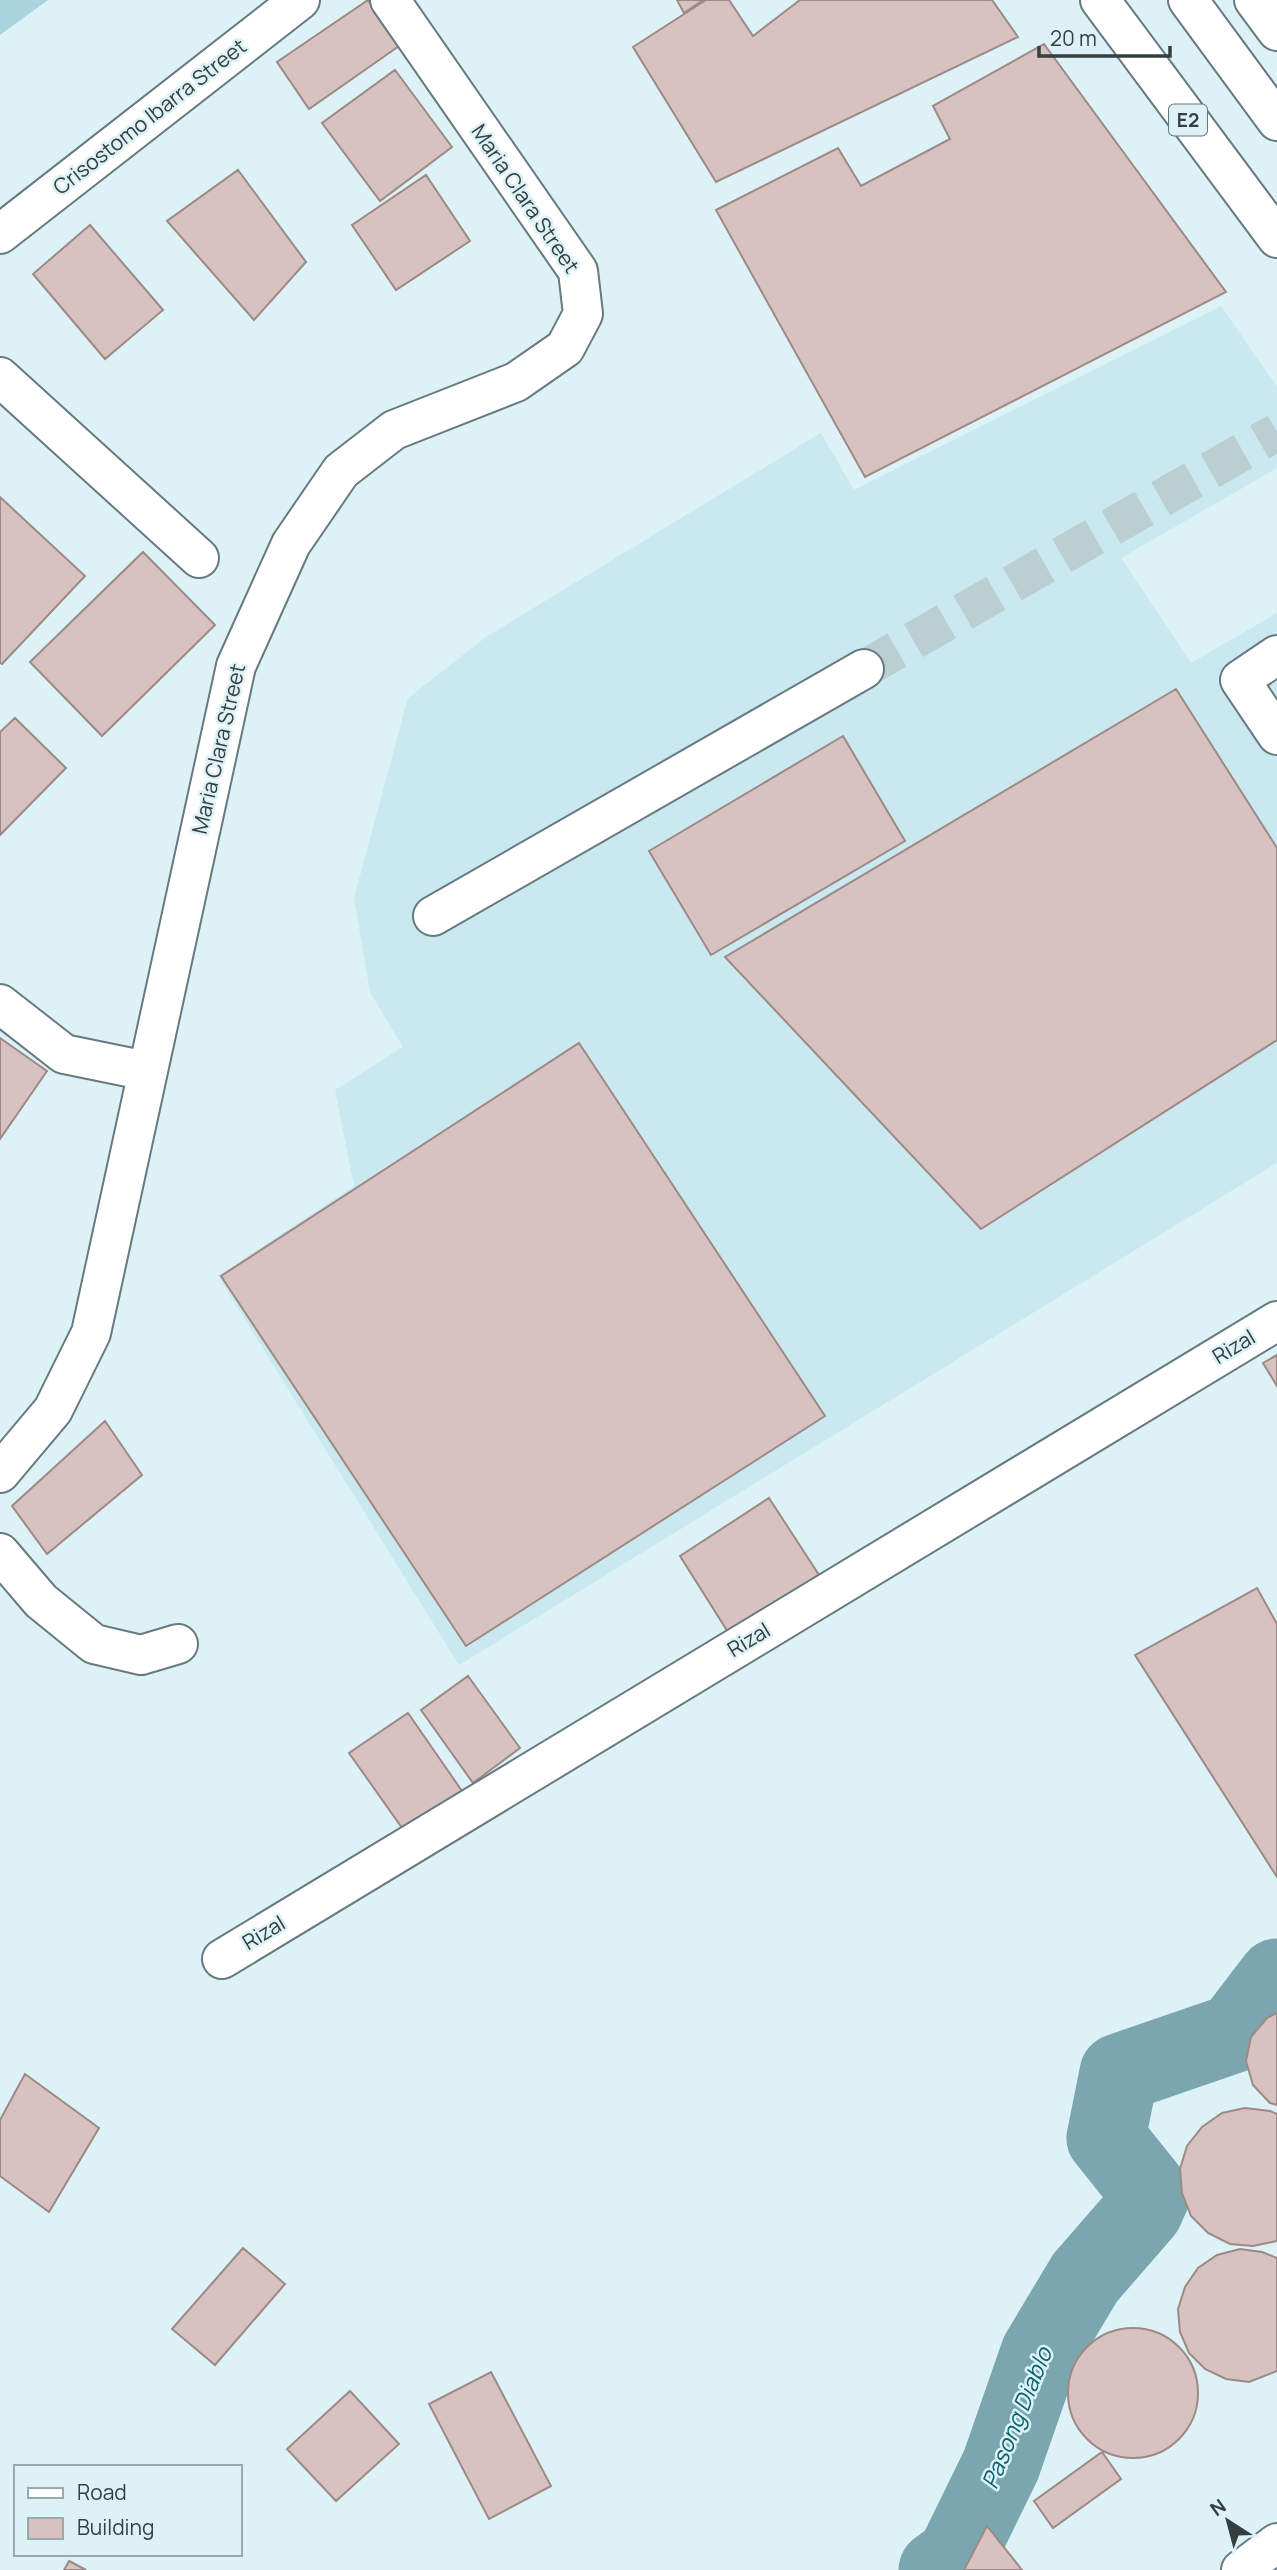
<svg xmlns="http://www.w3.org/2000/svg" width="1277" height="2570" viewBox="0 0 1277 2570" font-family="Manrope,sans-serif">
  <rect width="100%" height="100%" fill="#dcf2f7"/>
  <path fill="#c9e8ef" d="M1221 306 1277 387V468L1121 558 1191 663 1277 613V1163L459 1665 218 1276 354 1186 335 1090 403 1047 370 992 354 898 408 698 486 637 821 433 854 490Z"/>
  <path fill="#a9d3dd" d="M0 0H48L0 35Z"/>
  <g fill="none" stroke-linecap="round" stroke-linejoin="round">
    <path stroke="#7ba6b0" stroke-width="79" d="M938 2570 956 2557 1001 2465 1040 2353 1085 2278 1144 2210 1151 2194 1106 2138 1119 2073 1235 2033 1277 1978"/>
  </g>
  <path fill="#d7c2bf" stroke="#9d8986" stroke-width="2" d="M368 0 399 46 309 109 277 62Z
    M677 0H703L684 13Z
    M706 0H729L753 36 800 0H992L1018 37 716 182 633 47Z
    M1044 44 1226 292 865 477 716 210 838 148 861 186 950 139 933 106Z
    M395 70 452 147 380 201 322 123Z
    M238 170 306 262 254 320 167 221Z
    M426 175 470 241 396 290 352 225Z
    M90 225 163 310 105 359 33 274Z
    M0 497 85 576 2 664 0 663Z
    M143 552 215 625 102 736 30 662Z
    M1176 689 1277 848V1040L981 1229 725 957Z
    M15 718 66 768 0 835V732Z
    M843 736 905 841 711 955 649 851Z
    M0 1038 47 1071 0 1139Z
    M579 1043 825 1416 466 1646 221 1276Z
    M1277 1355V1386L1263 1363Z
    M105 1421 142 1475 47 1554 12 1506Z
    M769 1498 819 1575 728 1632 680 1556Z
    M1257 1588 1277 1624V1877L1135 1655Z
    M468 1676 520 1748 473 1783 421 1710Z
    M408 1713 462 1791 405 1832 349 1753Z
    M1277 2013V2105L1270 2103 1253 2085 1246 2061 1251 2037 1267 2018Z
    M25 2074 99 2128 49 2212 0 2176V2120Z
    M1245 2108 1270 2111 1277 2114V2241L1253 2246 1230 2244 1208 2233 1191 2216 1182 2193 1180 2169 1187 2146 1202 2127 1222 2113Z
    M243 2248 285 2284 215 2365 172 2329Z
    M1240 2249 1262 2252 1277 2258V2371L1249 2382 1226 2379 1205 2369 1189 2353 1180 2332 1178 2309 1185 2287 1198 2268 1217 2255Z
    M1068 2393a65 65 0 1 1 130 0a65 65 0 1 1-130 0Z
    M491 2372 551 2486 489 2519 429 2404Z
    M350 2391 399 2444 336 2501 287 2449Z
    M1102 2452 1121 2479 1053 2528 1034 2501Z
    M987 2526 1022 2570H964Z
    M69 2561 86 2570H64Z"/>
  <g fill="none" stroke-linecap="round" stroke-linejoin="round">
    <path stroke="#bbced2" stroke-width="38" stroke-dasharray="38 19" stroke-linecap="butt" d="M864 669 1277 432"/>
    <g stroke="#677a7f" stroke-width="42">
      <path id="minor" d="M0 234 300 0
        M0 377 199 558
        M1277 655 1240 680 1277 735
        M433 916 864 669
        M0 1004 64 1054 147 1071
        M0 1473 53 1410 91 1333 236 666 291 544 341 471 394 430 516 382 565 348 583 314 578 271 390 0
        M0 1553 41 1601 94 1644 141 1655 178 1644
        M222 1959 1277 1321"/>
    </g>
    <g stroke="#677a7f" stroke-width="42">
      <path id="major" d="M1241 2570 1277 2543"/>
    </g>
    <g stroke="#677a7f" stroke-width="42">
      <path id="highway" d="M1100 0 1277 238
        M1188 0 1277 121
        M1254 0 1277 31"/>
    </g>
    <use href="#minor" stroke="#fff" stroke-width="38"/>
    <use href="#major" stroke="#fff" stroke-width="38"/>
    <use href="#highway" stroke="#fff" stroke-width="38"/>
  </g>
  <g text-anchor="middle" stroke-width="5" stroke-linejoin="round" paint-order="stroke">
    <rect fill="#dcf2f7" stroke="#677477" stroke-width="2" x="1169" y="104.5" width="38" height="31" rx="5"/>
    <g font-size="19" font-weight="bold" fill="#353e40">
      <text x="1188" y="127">E2</text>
    </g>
    <g font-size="21" fill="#353e40" stroke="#dcf2f7">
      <text transform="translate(150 117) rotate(-38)" y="7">Crisostomo Ibarra Street</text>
      <text transform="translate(525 199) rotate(56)" y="7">Maria Clara Street</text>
      <text transform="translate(219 749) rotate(-77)" y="7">Maria Clara Street</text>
      <text transform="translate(1234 1347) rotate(-31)" y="7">Rizal</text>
      <text transform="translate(749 1640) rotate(-31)" y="7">Rizal</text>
      <text transform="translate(264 1933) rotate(-31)" y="7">Rizal</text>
    </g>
    <g font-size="23" font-style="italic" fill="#086272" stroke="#dcf2f7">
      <text transform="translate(1017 2418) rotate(-68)" y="8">Pasong Diablo</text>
    </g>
  </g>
  <rect x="14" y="2465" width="228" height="91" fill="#dcf2f7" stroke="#99aaae" stroke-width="2"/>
  <rect x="28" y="2488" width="35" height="10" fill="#ffffff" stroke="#99aaae" stroke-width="2"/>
  <text x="77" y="2500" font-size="21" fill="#353e40">Road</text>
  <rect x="28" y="2518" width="35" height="21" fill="#d7c2bf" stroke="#99aaae" stroke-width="2"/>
  <text x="77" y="2535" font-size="21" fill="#353e40">Building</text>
  <g transform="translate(1228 2521) rotate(324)" stroke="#dcf2f7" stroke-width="5" paint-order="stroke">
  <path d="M0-5L12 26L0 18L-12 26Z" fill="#353e40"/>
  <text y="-10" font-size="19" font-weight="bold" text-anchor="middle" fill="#353e40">N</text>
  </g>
  <path d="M1039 46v10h131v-10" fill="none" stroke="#353e40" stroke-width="3.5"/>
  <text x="1050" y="46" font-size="21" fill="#353e40" stroke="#dcf2f7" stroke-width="5" paint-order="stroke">20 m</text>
</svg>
